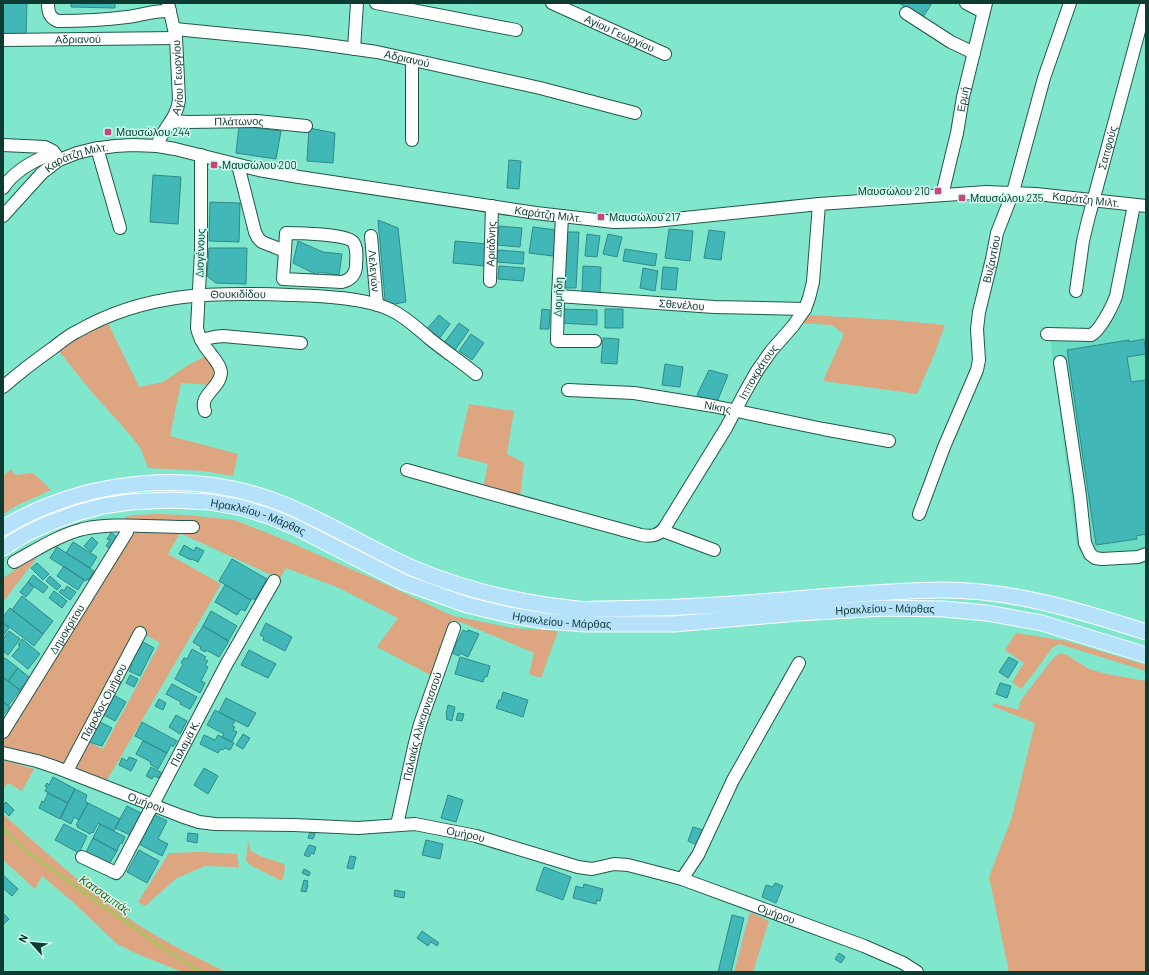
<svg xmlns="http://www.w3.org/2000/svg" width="1149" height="975" viewBox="0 0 1149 975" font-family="Barlow,sans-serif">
  <rect width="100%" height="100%" fill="#80e6cc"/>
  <path fill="#6adcc1" d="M1138 214 1146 215V562L1139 565 1085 560 1077 547 1050 338H1100L1119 310Z"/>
  <path fill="#dda681" d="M808 315 893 320 945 325 934 355 917 394 823 381 844 334 832 325 800 323Z
    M107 321 139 387 163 382 190 364 208 355 217 371 211 385 181 383 170 436 238 454 233 476 203 471 148 468 141 449 131 436 90 390 58 350 76 337Z
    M469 404 514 411 507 454 524 463 520 498 483 488 488 464 457 456Z
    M11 469 15 475 33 473 51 490 16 506 3 514V476Z
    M157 514 186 515 234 520 275 536 372 578 453 616 513 628 558 631 541 678 529 674 534 653 463 623 452 620 432 676 377 647 398 618 339 588 286 568 280 579 180 533 168 554 221 584 106 782 75 771 89 742 103 749 160 643 139 631 64 766 3 750V740L123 544 129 536 136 532 179 533 197 532 196 524 125 521V517L135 515Z
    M41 552 3 602V578Z
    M1016 633 1067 641 1146 665V671L1059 644 1052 648 1034 673 1021 689 1012 682 1024 663 1005 650Z
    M1061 653 1067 655 1089 669 1107 674 1129 678 1146 681V972H1009L989 877 1012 817 1035 723 992 706 994 703 1018 710 1021 700 1054 657Z
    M3 760 34 769 22 791 8 783 3 789Z
    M3 814C43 850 83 886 127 917 158 939 192 955 226 972H182L135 953 117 944 74 903 42 876 35 889 3 860Z
    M248 841 251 851 260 856 284 864 285 869 282 881 252 866 246 861Z
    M200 852 237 854 239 867 205 866 177 878 145 906 138 902 169 853Z
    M750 912 769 921 753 972H734Z"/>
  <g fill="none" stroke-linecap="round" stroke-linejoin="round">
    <path stroke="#b1be64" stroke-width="3.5" d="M3 829 27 852 163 948 201 972"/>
  </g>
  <path fill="#42b7b8" stroke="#31898a" d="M3 3H27L26 35H3Z
    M71 3H115V8L71 7Z
    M899 3H932L923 17Z
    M239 126 281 131 276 159 236 153Z
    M309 128 335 133 333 163 307 161Z
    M509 160 521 161 519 189 507 188Z
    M153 175 181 177 178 224 150 222Z
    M210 202 240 203 239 242 209 241Z
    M378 220 398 228 406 302 389 305 385 300Z
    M499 226 522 228 520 247 497 245Z
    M533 227 556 230 553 256 529 253Z
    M669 229 693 231 690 261 665 258Z
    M709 230 725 232 721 260 704 258Z
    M566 232H579L576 288H563Z
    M587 234 600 236 597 257 585 256Z
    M608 234 622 237 617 257 603 254Z
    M298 241 323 252 342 254 339 275 319 272 317 275 293 263Z
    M455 241 487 244 485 266 453 263Z
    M209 248H247L246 284 216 283 207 276Z
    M625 249 657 254 655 266 623 261Z
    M498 250 524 252 523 264 496 262Z
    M499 266 525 268 523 281 498 279Z
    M583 266 601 267 600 293 582 292Z
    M663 267 678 268 676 290 661 289Z
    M643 268 658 271 655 291 640 288Z
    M542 309 550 310 549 329H540Z
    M561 309 597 310V325L560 323Z
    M605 309H623V328H605Z
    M439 315 450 324 439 339 427 329Z
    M459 323 469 330 455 350 444 343Z
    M471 334 484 343 472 360 459 351Z
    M603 338 619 339 617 364 601 363Z
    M1144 339 1146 354 1127 357 1131 382 1146 380V534L1136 536 1137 539 1096 545 1067 350 1129 340V342Z
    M665 364 683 367 680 387 662 385Z
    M709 370 728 375 717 402 710 401 697 395Z
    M111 533 119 538 111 550 106 546 110 540 107 539Z
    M92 537 98 543 91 552 84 546Z
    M73 542 97 557 90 568 66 553Z
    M184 545 194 551 196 547 204 551 198 562 192 559 191 560 179 554Z
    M57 547 94 571 89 580 87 579 86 581 50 558Z
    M232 559 267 579 255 600 252 598 251 600 219 581Z
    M37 563 49 574 43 580 31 568Z
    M64 566 84 580 78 590 57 576Z
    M33 575 48 587 43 593 28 582Z
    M50 576 61 586 57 590 46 581Z
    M28 582 34 587 26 597 20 592Z
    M225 585 251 600 245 611 241 609 237 615 215 602Z
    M67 586 76 592 70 600 59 592 62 589 64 591Z
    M54 591 67 601 62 608 49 598Z
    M22 596 53 621 43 634 12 610Z
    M10 608 43 634 34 646 3 622V617Z
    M211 611 237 626 228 641 203 626Z
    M3 623 9 628 3 636Z
    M266 623 292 637 285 651 263 640 264 637 260 635Z
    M203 626 229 641 219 657 206 650 205 652 200 649 201 647 193 642Z
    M463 630 467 632 468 630 479 634 468 657 460 653 459 656 452 653Z
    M9 631 20 639 8 655 3 651V639Z
    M22 639 40 654 28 669 12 656 20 646 18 645Z
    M141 641 154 648 140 676 129 671 132 664 130 663Z
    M192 649 206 657 204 659 208 661 205 665 208 667 201 681 205 683 200 693 175 679 183 664 181 663 184 658 187 659Z
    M249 650 276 664 268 678 241 665Z
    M460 657 490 666 487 677 485 676 483 682 455 674Z
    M1009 657 1018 662 1008 678 999 672Z
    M5 658 18 668 8 681 3 677V661Z
    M18 668 30 678 20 690 8 681Z
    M130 675 138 679 134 687 126 683Z
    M3 677 20 690 8 706 3 702Z
    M1000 683 1011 686 1007 698 996 694Z
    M172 684 197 697 190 709 180 704 181 702 166 694Z
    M503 692 528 700 523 717 496 708 499 700H501Z
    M110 693 126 702 115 721 100 713Z
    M226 698 256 713 248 727 219 712Z
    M159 699 166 703 163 710 155 706Z
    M3 702 10 707 3 715Z
    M448 705 455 707 452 721 446 719 447 716 446 715Z
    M215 710 235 721 232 726 235 727 233 730 237 732 232 742 222 737 224 734 207 725Z
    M458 713 464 714 462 721 456 720Z
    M176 715 187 721 180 734 169 727Z
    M96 720 112 728 102 746 89 742 87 738Z
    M142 722 177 741 173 747 171 745 167 753 135 736Z
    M243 734 250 738 243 749 236 745Z
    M204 735 215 740 218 735 234 743 230 750 225 748 223 750 221 749 218 753 200 744Z
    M143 741 167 753 158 769 150 764 151 762 136 754Z
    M129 757 137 760 131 771 119 765 122 758 127 761Z
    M151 767 162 773 159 778 154 776 152 779 146 776Z
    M204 768 218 776 208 794 194 785Z
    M53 777 75 789 68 803 45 791 47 787 45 786 47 783 49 785Z
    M75 789 87 795 85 801 88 803 79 820 74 817 71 824 60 818Z
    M48 793 68 803 60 819 39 808 42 801 44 802Z
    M448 795 463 800 456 822 441 818Z
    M6 802 14 810 9 816 3 810V805Z
    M88 803 120 819 114 831 98 823 93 833 92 832 90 834 77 827 78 826 76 825Z
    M127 806 141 813 130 835 115 828Z
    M151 813 167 821 158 839 168 844 162 856 139 844 141 841 138 839Z
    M64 824 87 836 79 853 55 840Z
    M100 824 125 837 122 844 120 843 117 851 93 838Z
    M693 827 703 830 697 845 688 841Z
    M310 832 315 834 313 839 308 838Z
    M188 833 198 834 197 843 187 841Z
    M93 838 117 851 108 866 85 854Z
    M426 840 443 844 440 859 422 855Z
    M309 845 316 847 314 854 311 853 309 857 304 855Z
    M139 850 159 861 147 883 127 872Z
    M350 856 356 857 353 869 347 868Z
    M544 867 571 877 563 900 536 890Z
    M304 869 310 872 309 876 302 873Z
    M3 875 18 889 12 896 3 888Z
    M304 880 308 881 307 884 308 885 306 892 301 891Z
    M775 883 783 886 776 903 762 897 766 885 773 887Z
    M584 884 603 889 600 901 597 900 596 904 573 898 576 886 583 888Z
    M395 890 405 892 404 898 394 896Z
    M3 913 9 919 3 925Z
    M732 915 744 918 731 972H718Z
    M422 931 439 943 437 946 431 942 428 946 417 938Z
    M839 953 845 957 841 963 835 959Z"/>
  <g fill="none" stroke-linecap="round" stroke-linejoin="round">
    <g stroke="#21584b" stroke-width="14">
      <g id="minor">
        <path d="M48 3C48 11 49 18 58 21 81 21 104 20 127 17 143 15 154 10 170 11"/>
        <path d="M376 3 516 30"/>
        <path id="s1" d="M552 3 665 54"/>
        <path d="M966 3 983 12"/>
        <path d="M906 13 951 42 974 53"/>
        <path id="s2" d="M175 29 306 42 377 52 540 88 635 113"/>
        <path id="s3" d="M3 40 176 38"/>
        <path d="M354 49 357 3"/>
        <path d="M412 60V140"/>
        <path id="s4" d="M171 121 188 122 257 121 306 126"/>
        <path d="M3 145 45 147 53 151 58 158"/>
        <path id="s5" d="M157 146C162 129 177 119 179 100L176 38 168 3"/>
        <path d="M97 148 120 228"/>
        <path d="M201 155V251L197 328C199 338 204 346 210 353 214 359 220 364 221 372 221 388 198 395 205 411"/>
        <path d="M238 165 255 232 258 238 262 242 285 251 286 233C298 233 348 234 353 242 358 248 356 260 356 267 355 275 350 280 342 282L283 279 285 251"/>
        <path d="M3 188C15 170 34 160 54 153"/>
        <path id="s6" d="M942 195 957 133 963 97 986 3"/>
        <path id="s7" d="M3 216 42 173 59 160 77 153 93 149 115 146 133 145 157 146 175 149 259 170 299 177 536 213 614 222 655 221 819 204 986 192 1036 194 1146 206"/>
        <path d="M562 216 558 296 557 341H595"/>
        <path id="s8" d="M371 236 377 305"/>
        <path id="s9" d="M490 281 492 206"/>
        <path id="s10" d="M1076 291 1083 241 1088 220 1146 5"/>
        <path id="s11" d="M558 296 714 307 805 309"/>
        <path d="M1047 334 1091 335C1100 331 1113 305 1116 296L1134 205"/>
        <path d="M201 340 214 337 223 336 301 343"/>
        <path d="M1060 362 1080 496 1085 543 1090 554 1095 558 1102 559 1138 557 1146 554"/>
        <path id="s12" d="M3 387C19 373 36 360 53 348 61 342 69 335 78 331 146 292 214 292 290 295 319 296 364 297 391 310 406 317 418 329 430 339 445 351 461 362 476 374"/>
        <path id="s13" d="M568 390 634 393 677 400 713 406 823 429 889 441"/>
        <path id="s14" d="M407 470 474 489 641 535C651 537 659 536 665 527L726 428 744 394 757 371 771 351 793 326 805 309 809 298 813 282 819 204"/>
        <path id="s15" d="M919 514 944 447 977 370 979 360 977 329 979 312 992 259 997 233 1013 192 1044 78 1070 3"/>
        <path d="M663 531 714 550"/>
        <path d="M14 562C36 550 59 535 83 529 117 522 158 528 193 527"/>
        <path id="s16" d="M3 732 127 532 128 526"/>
        <path id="s17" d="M3 753 37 761 55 767 181 816 199 822 215 824 294 825 358 828 415 824 476 836 578 867 592 869 614 864 628 865 682 879 864 946 903 963 917 972"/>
        <path id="s18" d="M67 771 140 633"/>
        <path id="s19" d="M397 825 414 747 420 724 454 628"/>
        <path id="s20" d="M82 857 114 872 116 873 118 871 226 665 274 581"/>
        <path d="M682 879 698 855 733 780 799 663"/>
      </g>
    </g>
    <g stroke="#fff" stroke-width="17">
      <g id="major">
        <path d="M3 528C88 477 197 468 288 506 330 524 369 548 410 567 461 589 521 603 577 609 584 610 592 609 600 609 616 609 632 608 648 608 746 607 845 591 943 590 1013 590 1081 611 1146 632"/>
        <path id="s21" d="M3 548 24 535 47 524 77 513 103 506 130 502 171 500 209 502 243 508 271 517 297 528 403 582 467 605 509 615 545 621 587 624H674L797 613 885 608 943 609 987 613 1042 623 1146 655"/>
      </g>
    </g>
    <use href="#minor" stroke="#fff" stroke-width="12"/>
    <use href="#major" stroke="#b5e1fb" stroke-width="15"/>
  </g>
  <g fill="#cb4482" stroke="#cdfcee" stroke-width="1.5">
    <rect x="104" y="128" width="8" height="8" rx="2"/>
    <rect x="210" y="161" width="8" height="8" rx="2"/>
    <rect x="934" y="187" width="8" height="8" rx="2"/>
    <rect x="958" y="194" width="8" height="8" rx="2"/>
    <rect x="597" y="213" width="8" height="8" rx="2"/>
  </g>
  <g text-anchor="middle" stroke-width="3" stroke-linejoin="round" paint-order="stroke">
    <g font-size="11" fill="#0d3b31" stroke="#cdfcee">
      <text dy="4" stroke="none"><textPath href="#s1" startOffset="74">Αγίου Γεωργίου</textPath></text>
      <text dy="4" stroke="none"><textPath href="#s3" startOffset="75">Αδριανού</textPath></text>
      <text dy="4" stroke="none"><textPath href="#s2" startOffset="234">Αδριανού</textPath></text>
      <text dy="4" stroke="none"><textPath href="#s5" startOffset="74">Αγίου Γεωργίου</textPath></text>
      <text dy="4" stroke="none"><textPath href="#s6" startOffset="98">Ερμή</textPath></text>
      <text dy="4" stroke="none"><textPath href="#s4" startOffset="68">Πλάτωνος</textPath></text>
      <text dy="4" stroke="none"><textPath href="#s10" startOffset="147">Σαπφούς</textPath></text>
      <text dy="4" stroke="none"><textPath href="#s7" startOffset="97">Καράτζη Μιλτ.</textPath></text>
      <text dy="4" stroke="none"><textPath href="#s7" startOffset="1117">Καράτζη Μιλτ.</textPath></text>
      <text dy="4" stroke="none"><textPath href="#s7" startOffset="577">Καράτζη Μιλτ.</textPath></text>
      <text dy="4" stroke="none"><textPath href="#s9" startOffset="37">Αριάδνης</textPath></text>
      <text transform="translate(200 253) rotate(-88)" y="4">Διογένους</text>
      <text dy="4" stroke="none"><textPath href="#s15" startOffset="268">Βυζαντίου</textPath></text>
      <text dy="4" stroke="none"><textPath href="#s8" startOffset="35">Λελεγών</textPath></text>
      <text dy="4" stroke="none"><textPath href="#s12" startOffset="260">Θουκιδίδου</textPath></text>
      <text transform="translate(558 297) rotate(-88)" y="4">Διομήδη</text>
      <text dy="4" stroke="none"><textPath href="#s11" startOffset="124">Σθενέλου</textPath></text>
      <text dy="4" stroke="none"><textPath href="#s14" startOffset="451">Ιπποκράτους</textPath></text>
      <text dy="4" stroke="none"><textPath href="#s13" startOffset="151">Νίκης</textPath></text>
      <text dy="4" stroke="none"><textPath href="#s21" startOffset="267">Ηρακλείου - Μάρθας</textPath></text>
      <text dy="4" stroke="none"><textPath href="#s21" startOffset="915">Ηρακλείου - Μάρθας</textPath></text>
      <text dy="4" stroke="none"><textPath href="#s21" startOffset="591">Ηρακλείου - Μάρθας</textPath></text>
      <text dy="4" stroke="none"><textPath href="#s16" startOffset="121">Δημοκρίτου</textPath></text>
      <text dy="4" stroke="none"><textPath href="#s18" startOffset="78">Πάροδος Ομήρου</textPath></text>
      <text dy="4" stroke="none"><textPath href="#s19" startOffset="102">Παλαιάς Αλικαρνασσού</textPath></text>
      <text dy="4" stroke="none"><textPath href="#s20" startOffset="185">Παλαμά Κ.</textPath></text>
      <text dy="4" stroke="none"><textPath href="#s17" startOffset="152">Ομήρου</textPath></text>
      <text dy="4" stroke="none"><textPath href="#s17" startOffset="476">Ομήρου</textPath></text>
      <text dy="4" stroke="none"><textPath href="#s17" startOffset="800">Ομήρου</textPath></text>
    </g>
    <g font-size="11" fill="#0d3b31" stroke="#cdfcee" text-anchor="start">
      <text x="116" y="136">Μαυσώλου 244</text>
      <text x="222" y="169">Μαυσώλου 200</text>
      <text x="930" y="195" text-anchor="end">Μαυσώλου 210</text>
      <text x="970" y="202">Μαυσώλου 235</text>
      <text x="609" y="221">Μαυσώλου 217</text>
    </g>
    <g font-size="12" font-style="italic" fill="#4b530f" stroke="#cdfcee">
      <text transform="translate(105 895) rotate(35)" y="4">Κατσαμπάς</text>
    </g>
  </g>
  <rect width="1149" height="975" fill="none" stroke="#0d3b31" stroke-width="8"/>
  <g transform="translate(32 943) rotate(297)" stroke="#cdfcee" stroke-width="3" paint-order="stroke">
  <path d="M0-3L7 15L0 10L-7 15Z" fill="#0d3b31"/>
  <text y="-6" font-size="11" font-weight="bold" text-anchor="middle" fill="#0d3b31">N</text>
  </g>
</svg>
